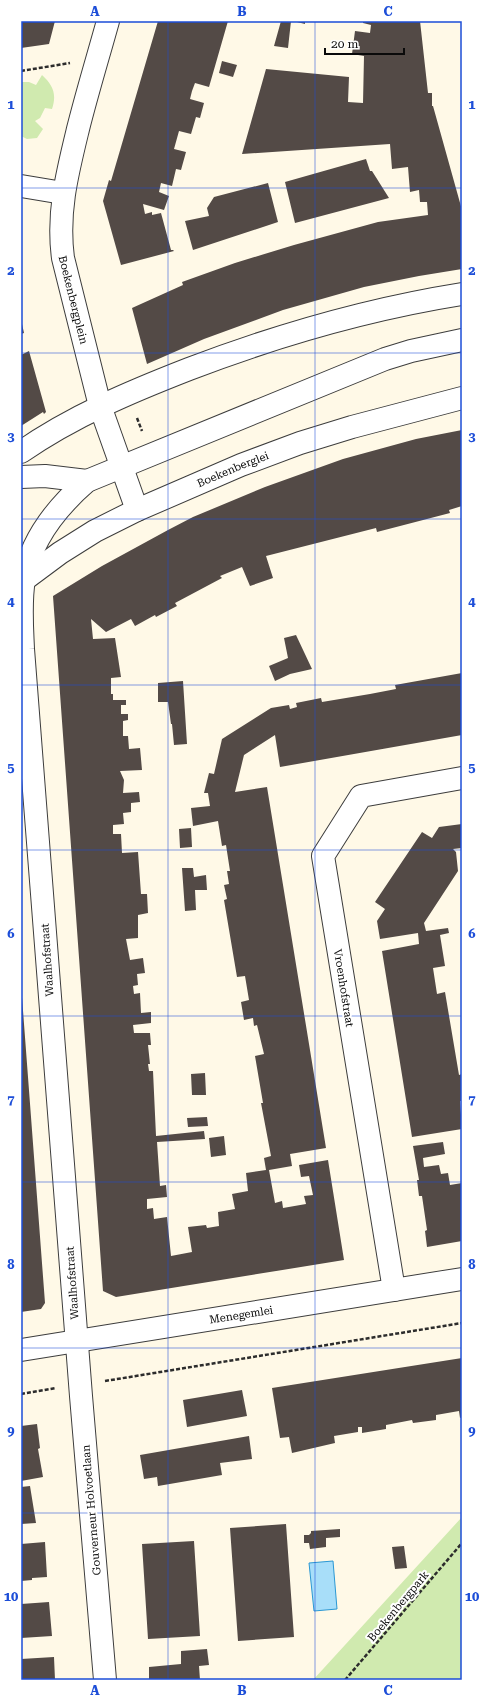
<svg xmlns="http://www.w3.org/2000/svg" width="483" height="1701" viewBox="0 0 483 1701" font-family="'Roboto Serif',serif">
  <rect width="100%" height="100%" fill="#fff9e7"/>
  <path fill="#d0eaaf" d="M42 75C53 85 57 94 52 109L45 108 40 118 35 121 43 129 37 138 27 139 21 136V82H29L36 85Z
    M462 1517V1680H313Z"/>
  <path fill="#a8def9" stroke="#2b98d4" d="M333 1561 337 1609 314 1611 309 1563Z"/>
  <path fill="#534a46" d="M21 21H55L49 44 21 48Z
    M158 21H228L209 87 195 83 192 91 190 99 204 103 200 118 196 117 191 134 179 131 174 149 186 152 181 170 176 169 172 186 161 183 159 192 169 196 164 210 143 204 145 214 152 212V215L161 213 171 250H173L174 251 121 265 103 201 109 180 111 181Z
    M281 21H291L288 48 274 46Z
    M293 21H305V24Z
    M363 21H420L428 93H432V106H433L462 210V269L419 276 364 287 283 310 204 339 147 364 132 308 183 285 182 282 235 263 294 245 378 222 428 215 427 202H420L419 190 410 192 408 167 392 169 390 144 242 154 266 69 349 77 348 102 363 103 364 56 352 54 355 31 370 33 371 25 363 23Z
    M222 61 237 65 233 77 219 73Z
    M366 159 370 171H372L389 198 295 223 285 182Z
    M268 183 278 222 193 250 185 221 209 216 207 208 214 197Z
    M22 324 24 333 21 334V325Z
    M29 351 46 412 44 414 43 412 21 426V355Z
    M462 430V506L449 510 450 513 377 532 376 528 266 556 273 578 250 586 242 567 220 576 222 578 175 603 177 606 156 617 155 615 135 626 131 619 106 632 91 619 93 639 115 638 121 677 111 678V694H113V700H126V705H121V714H128V720L123 721V736H128L129 749 140 748 142 770 120 771 124 780 123 793 139 792 140 802 131 803V812L123 813 124 824 113 825V834H121L122 853 138 852 141 894H147L148 913 138 915V938L126 939 130 960 143 958 145 973 137 974 138 985 133 986 134 994 140 993 141 1013 151 1012V1023L133 1025 134 1033H150L151 1045H148L150 1064H148L149 1071H153L156 1136 204 1131 205 1139 157 1142 160 1186 166 1185 167 1197 147 1199V1209L153 1208 154 1219 167 1217 171 1256 192 1252 188 1227 206 1225 207 1228 219 1226 218 1212 235 1209 232 1194 248 1191 246 1173 266 1170 264 1158 271 1156 261 1103H263L255 1056 264 1054 257 1025 254 1026 253 1018 244 1020 241 1002 249 1000 245 976 237 977 224 900 227 899 224 885 229 884 227 871H230L226 845 222 846 218 821 193 826 191 808 210 806 208 793H204L209 773 214 774 222 739 271 708 289 705 290 709 297 707 296 703 321 698 322 702 370 694 396 689 395 685 462 673V735L280 767 275 735 244 755 235 792 267 787 326 1148 290 1154 292 1166 269 1170 275 1203 282 1201 283 1208 306 1204 304 1196 313 1195 309 1176 301 1177 299 1165 328 1160 344 1260 116 1297 103 1291 53 596 102 566 168 530 193 517 265 487 343 459 416 439Z
    M296 635 312 669 290 674 275 681 269 666 288 658 284 638Z
    M183 681 187 744 174 745 172 724H171L168 702H158V683Z
    M462 824V848L453 849 456 852 458 871 424 923 426 931 448 928 449 933 440 935 445 966 433 968 437 994 445 992 459 1075 462 1074V1101H460L462 1129 412 1137 382 951 419 944 418 933 380 939 377 921 385 909 375 902 422 832 432 838 439 827Z
    M191 828 192 847 180 848 179 829Z
    M182 868H193L194 877 206 875 207 890H195L196 910 185 911Z
    M21 984 45 1303 41 1309 21 1312Z
    M205 1073 206 1095H192L191 1074Z
    M207 1117 208 1126 188 1127 187 1118Z
    M224 1136 226 1155 211 1157 209 1138Z
    M443 1142 445 1154 423 1158 424 1167 439 1165 441 1174 448 1173 450 1185 462 1183V1241L427 1247 425 1231 427 1230 422 1196H419L417 1180H419L413 1146Z
    M462 1358V1417L460 1418 459 1411 436 1415V1420L413 1423 412 1420 386 1425V1429L362 1433V1427H358V1432L334 1436 335 1443 292 1453 289 1437 280 1438 272 1388Z
    M242 1390 247 1416 187 1427 183 1400Z
    M37 1424 40 1448 38 1449 43 1477 21 1481V1426Z
    M249 1436 252 1459 220 1463 222 1475 158 1486 157 1477 144 1479 140 1455Z
    M30 1486 36 1523 21 1524V1487Z
    M286 1524 294 1637 238 1641 230 1528Z
    M340 1529V1537L326 1538V1547L310 1549 309 1543H304V1535H309L311 1533V1531Z
    M194 1541 200 1636 148 1639 142 1544Z
    M45 1542 47 1577 32 1578V1580L21 1581V1544Z
    M404 1546 407 1568 395 1569 392 1547Z
    M49 1602 52 1636 21 1638V1604Z
    M207 1649 209 1665 199 1666 200 1680H149V1667L181 1664V1651Z
    M54 1657 55 1680H21V1659Z"/>
  <g fill="none" stroke-linecap="round" stroke-linejoin="round">
    <g stroke="#3d3d3d" stroke-width="24">
      <g id="minor">
        <path id="s1" d="M108 21C98 57 87 93 78 129 67 174 57 213 63 258L100 406 137 510"/>
        <path d="M21 186 63 193"/>
        <path d="M21 452C73 416 130 392 189 369 278 335 368 309 462 294"/>
        <path d="M21 477 45 476 87 481"/>
        <path id="s2" d="M21 582 60 553 95 531 137 510 241 465 300 443 352 427 462 398"/>
        <path d="M394 1290 323 856 361 796 462 778"/>
        <path id="s3" d="M21 1350 462 1279"/>
        <path d="M105 1680 81 1396 23 649C22 626 20 602 24 579 31 539 57 507 87 481L385 359 411 351 462 340"/>
      </g>
    </g>
    <path stroke="#2c2c2c" stroke-width="2.5" stroke-dasharray="4 2" stroke-linecap="butt" d="M21 71 70 63
      M137 418 142 431
      M105 1381 462 1323
      M21 1394 56 1388
      M345 1680 462 1543"/>
    <use href="#minor" stroke="#fff" stroke-width="22"/>
  </g>
  <path fill="none" stroke="#1d4ed8" stroke-width="1" stroke-opacity="0.55" d="M168 21V1680M315 21V1680M21 188H462M21 353H462M21 519H462M21 685H462M21 850H462M21 1016H462M21 1182H462M21 1348H462M21 1513H462"/>
  <g text-anchor="middle" stroke-width="4" stroke-linejoin="round" paint-order="stroke">
    <g font-size="11" fill="#0a0a0a" stroke="#fff">
      <text dy="4" stroke="none"><textPath href="#s1" startOffset="286">Boekenbergplein</textPath></text>
      <text dy="4" stroke="none"><textPath href="#s2" startOffset="241">Boekenberglei</textPath></text>
      <text transform="translate(47 960) rotate(-94)" y="4">Waalhofstraat</text>
      <text transform="translate(344 988) rotate(81)" y="4">Vroenhofstraat</text>
      <text transform="translate(72 1283) rotate(-94)" y="4">Waalhofstraat</text>
      <text dy="4" stroke="none"><textPath href="#s3" startOffset="223">Menegemlei</textPath></text>
      <text transform="translate(91 1510) rotate(-95)" y="4">Gouverneur Holvoetlaan</text>
      <text transform="translate(398 1606) rotate(-50)" y="4">Boekenbergpark</text>
    </g>
  </g>
  <rect width="483" height="1701" fill="none" stroke="#ffffff" stroke-width="44"/>
  <path d="M325 48v6h79v-6" fill="none" stroke="#0a0a0a" stroke-width="2"/>
  <text x="331" y="48" font-size="12" fill="#0a0a0a" stroke="#ffffff" stroke-width="3" paint-order="stroke">20 m</text>
  <rect x="22" y="22" width="439" height="1657" fill="none" stroke="#1d4ed8" stroke-width="1.5"/>
  <g font-size="13" text-anchor="middle" font-weight="bold" fill="#1d4ed8">
    <text x="95" y="16">A</text>
    <text x="242" y="16">B</text>
    <text x="388" y="16">C</text>
    <text x="11" y="109">1</text>
    <text x="472" y="109">1</text>
    <text x="11" y="275">2</text>
    <text x="472" y="275">2</text>
    <text x="11" y="441">3</text>
    <text x="472" y="441">3</text>
    <text x="11" y="606">4</text>
    <text x="472" y="606">4</text>
    <text x="11" y="772">5</text>
    <text x="472" y="772">5</text>
    <text x="11" y="938">6</text>
    <text x="472" y="938">6</text>
    <text x="11" y="1104">7</text>
    <text x="472" y="1104">7</text>
    <text x="11" y="1269">8</text>
    <text x="472" y="1269">8</text>
    <text x="11" y="1435">9</text>
    <text x="472" y="1435">9</text>
    <text x="11" y="1601">10</text>
    <text x="472" y="1601">10</text>
    <text x="95" y="1695">A</text>
    <text x="242" y="1695">B</text>
    <text x="388" y="1695">C</text>
  </g>
</svg>
